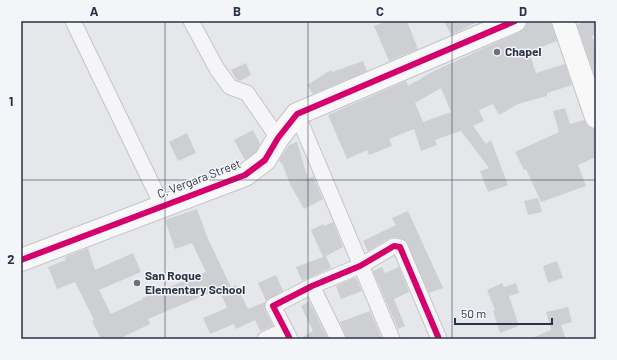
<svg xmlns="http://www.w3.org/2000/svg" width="617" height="360" viewBox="0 0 617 360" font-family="Barlow,sans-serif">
  <rect width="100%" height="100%" fill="#e5e7ea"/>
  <path fill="#cdcfd3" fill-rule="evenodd" d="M387 21H407L418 49 389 61 374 26Z
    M444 21H479L451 35Z
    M527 21H550L557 41 529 52 536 73 565 64 572 85 547 93V96L518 104 499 115 493 104 479 110 484 121 473 126 486 144 491 140 508 185 488 192 480 171 489 168 461 131 435 140 437 145 421 151 414 129 389 139 392 146 369 155 367 150 347 159 328 115 406 81 408 86 434 71 520 32 525 28ZM441 88 451 112 423 122 415 103Z
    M585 21H596V34L592 36 596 46V79L577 25Z
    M363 61 367 71 313 94 307 85 331 70 332 72Z
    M246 63 251 75 240 81 236 79 231 70Z
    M565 108 570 124 584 120 588 127 596 129V157L578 165 586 186 541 202 526 169 524 170 515 152 559 132 553 111Z
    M253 130 260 144 256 152 245 160 234 140Z
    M187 133 196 153 178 161 169 142Z
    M297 142 308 179 313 176 323 199 304 209 290 184 282 163 281 164 279 160 289 145Z
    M538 198 542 212 528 215 524 201Z
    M197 209 208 239 231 287 236 285 248 309 265 302V310L273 326 260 331 255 320 236 329 234 324 210 334 203 318 227 308 219 289 148 319 150 324 119 339H101L92 321 94 320 75 282 57 289 48 267 66 260 65 257 88 248 95 270 133 253 141 272 99 290 111 314 143 299 142 298 206 272 192 243 175 249 165 220Z
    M408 211 443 288 429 293 405 240 395 237 390 238 368 251 363 241 396 225 392 218Z
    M333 222 343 247 326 256 331 268 302 281 296 267 323 257 311 230 323 224 324 226Z
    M557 261 563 278 548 283 543 266Z
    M382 267 385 273 399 267 409 292 394 299 405 326 398 329 373 271Z
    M276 275 283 291 266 301 258 283Z
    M354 278H356L362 291 341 299 336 286Z
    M502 283 504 287 516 283 519 293 509 296 519 326 500 333 493 311 495 310 487 290Z
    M309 301 328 339H299L313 331 301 306Z
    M568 307 572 322 561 325 566 339H530L551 330 546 312Z
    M370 311 382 339H347L340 322Z"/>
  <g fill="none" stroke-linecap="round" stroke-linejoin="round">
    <g stroke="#c3c5c8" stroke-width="17">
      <path id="street" d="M73 21 162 205
        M191 21 217 69 230 87 247 93 278 138
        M297 114 392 339
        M312 286 338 339
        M265 339 285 330
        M290 339 273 306 312 286 360 266 394 246 400 247 439 339"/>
    </g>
    <g stroke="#c3c5c8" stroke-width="24">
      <path id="secondary" d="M563 21 596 117
        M21 260 245 175 265 160 278 138 297 114 515 21"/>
    </g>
    <use href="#street" stroke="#f5f5f7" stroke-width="15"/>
    <use href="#secondary" stroke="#f8f8f8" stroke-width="22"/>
    <g stroke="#f3f5f9" stroke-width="8">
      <path id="cycleway" d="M21 260 245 175 265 160 278 138 297 114 515 21
        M290 339 273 306 312 286 360 266 394 246 400 247 439 339"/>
    </g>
    <use href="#cycleway" stroke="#d6006c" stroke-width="6"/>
  </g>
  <path fill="none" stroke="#2a3346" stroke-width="1" stroke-opacity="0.55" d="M165 21V339M308 21V339M452 21V339M21 180H596"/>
  <g fill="#6b727f" stroke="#f3f5f9" stroke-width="1.5">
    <circle cx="497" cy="52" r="4"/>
    <circle cx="137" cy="283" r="4"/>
  </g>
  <g text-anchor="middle" stroke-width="3" stroke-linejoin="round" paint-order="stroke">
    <g font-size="12" font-weight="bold" fill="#2a3346" stroke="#f3f5f9" text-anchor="start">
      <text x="505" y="56">Chapel</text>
      <text x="145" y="280">San Roque<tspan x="145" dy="14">Elementary School</tspan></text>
    </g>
    <g font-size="12" fill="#2a3346" stroke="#f3f5f9">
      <text transform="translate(199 179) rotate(-21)" y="4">C. Vergara Street</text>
    </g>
  </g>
  <rect width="617" height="360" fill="none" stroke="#f3f5f9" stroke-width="44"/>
  <path d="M455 318v6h97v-6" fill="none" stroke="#2a3346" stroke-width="2"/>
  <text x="461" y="318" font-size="12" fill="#2a3346" stroke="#f3f5f9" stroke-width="3" paint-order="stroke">50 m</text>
  <rect x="22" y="22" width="573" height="316" fill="none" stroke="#2a3346" stroke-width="1.5"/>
  <g font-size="13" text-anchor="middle" font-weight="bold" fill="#2a3346">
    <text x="94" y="16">A</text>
    <text x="237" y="16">B</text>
    <text x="380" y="16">C</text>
    <text x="523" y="16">D</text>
    <text x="11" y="106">1</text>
    <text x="11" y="264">2</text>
  </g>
</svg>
